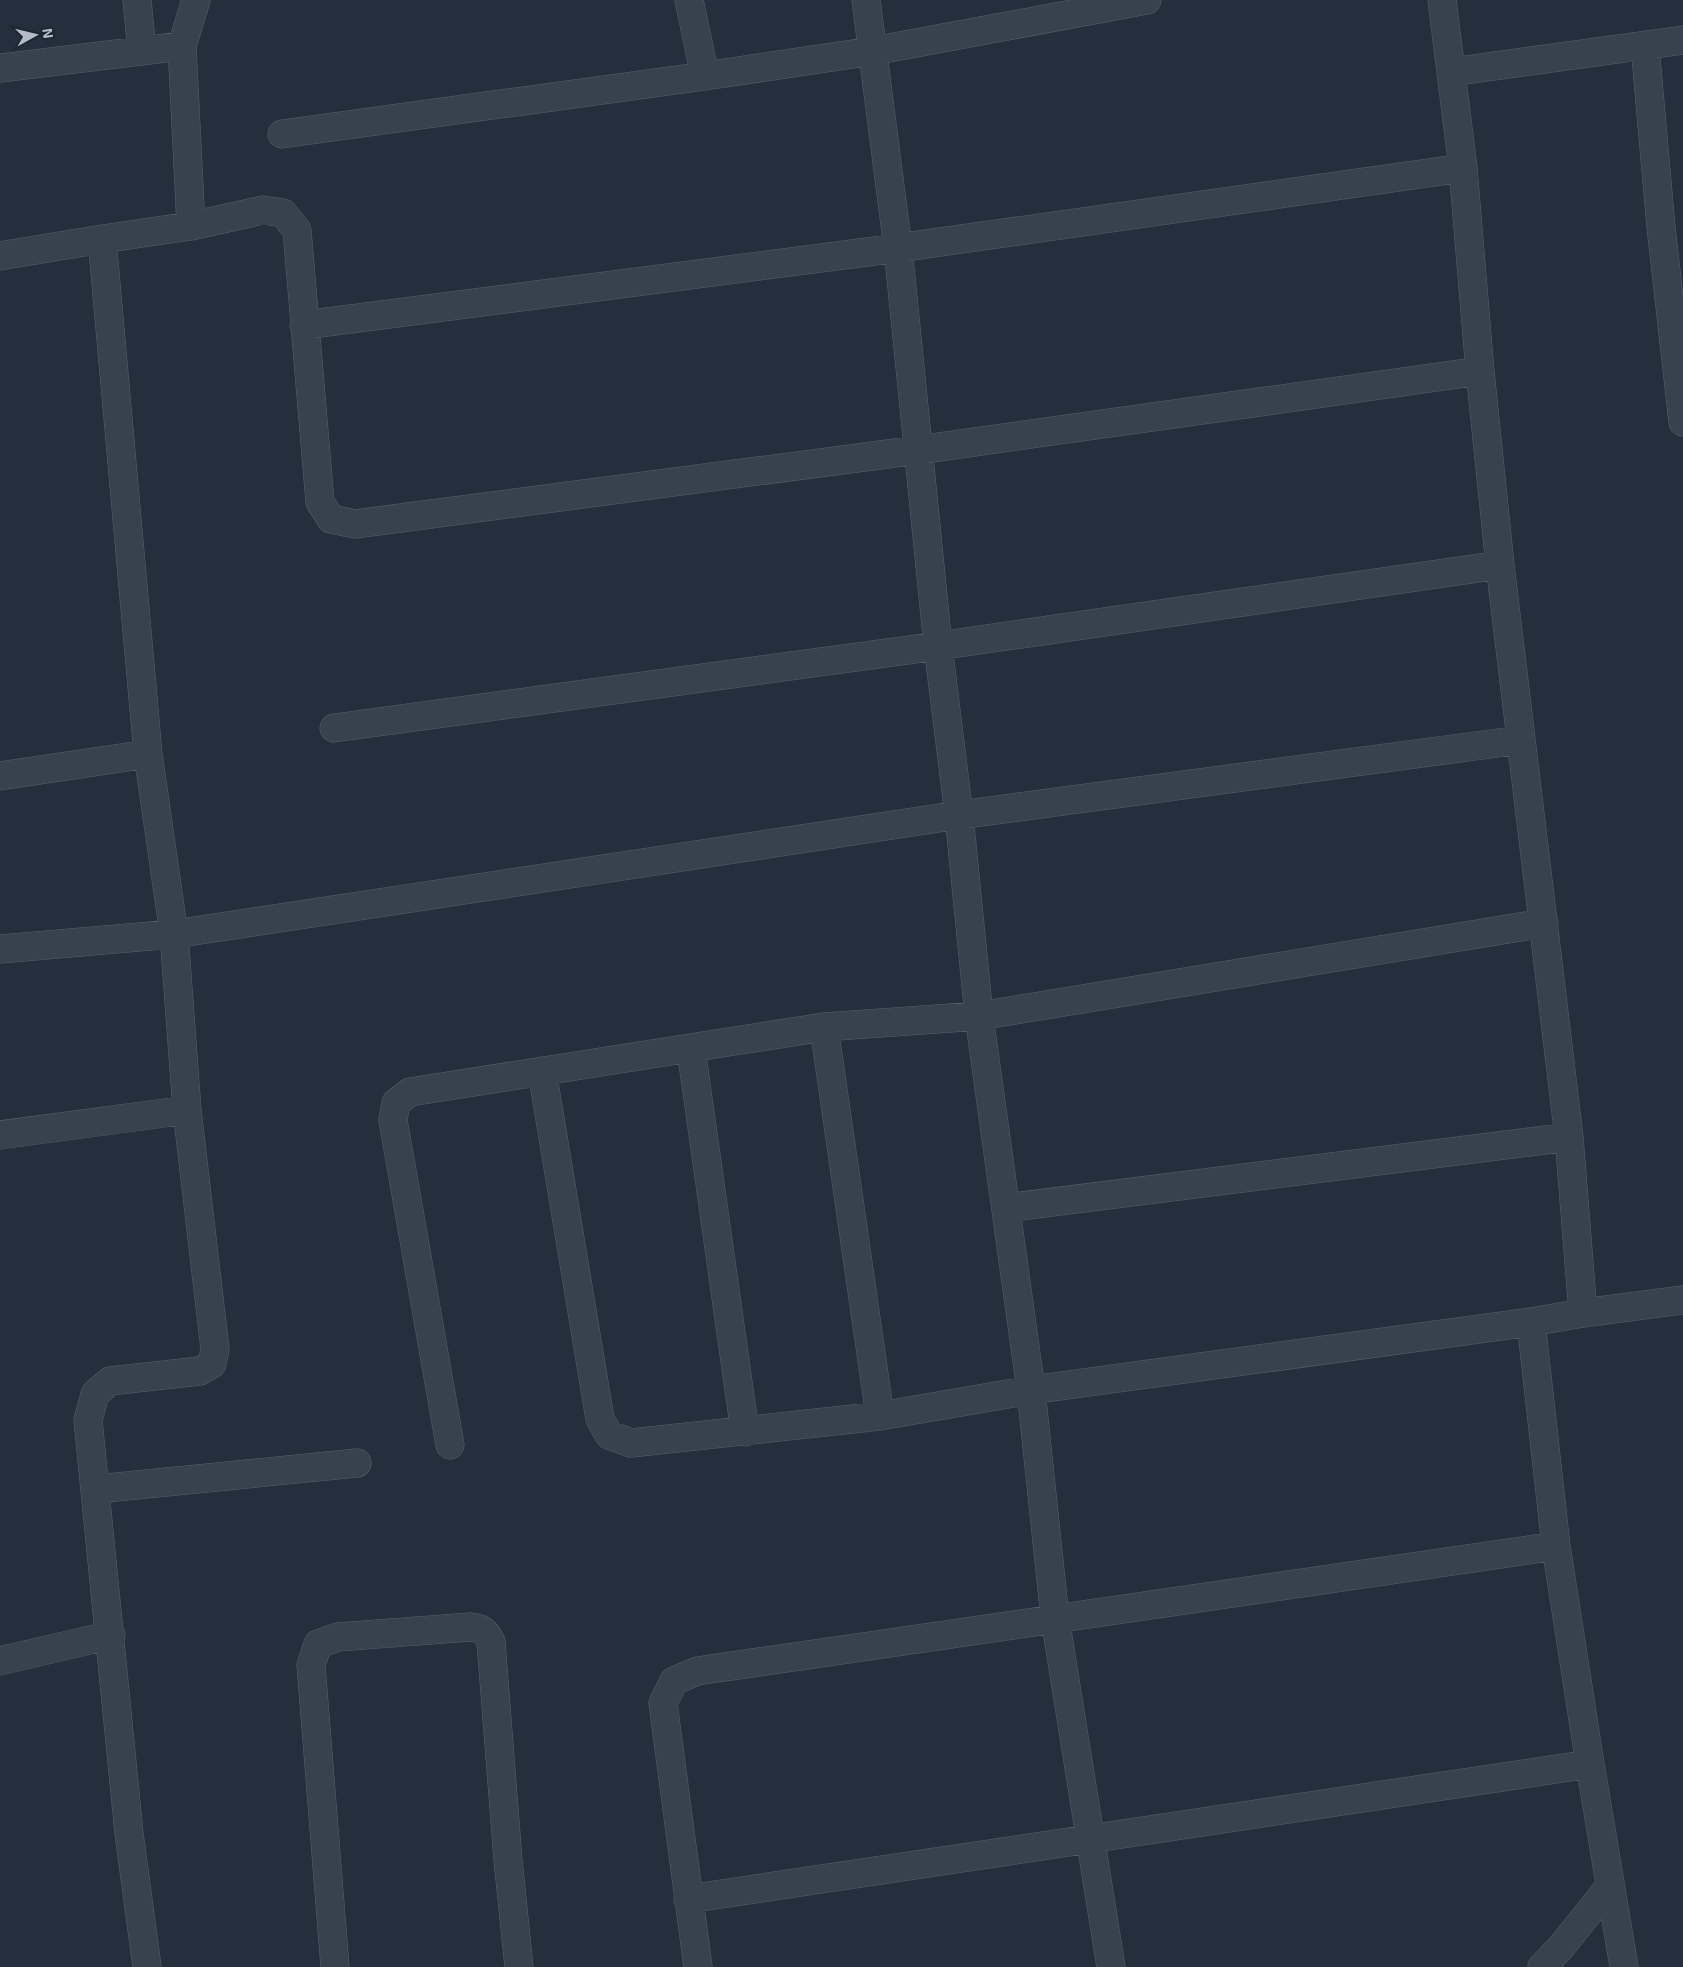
<svg xmlns="http://www.w3.org/2000/svg" width="1683" height="1967" viewBox="0 0 1683 1967" font-family="'Exo 2',sans-serif">
  <rect width="100%" height="100%" fill="#242f3e"/>
  <g fill="none" stroke-linecap="round" stroke-linejoin="round">
    <g stroke="#565f6c" stroke-width="29">
      <path id="minor" d="M137 0 142 51
        M689 0 705 76
        M866 0 898 248 938 646 959 815 979 1016 1031 1390 1055 1618 1111 1967
        M1442 0 1451 72
        M1683 40 1451 72 1463 168 1480 371 1500 565 1569 1137 1583 1313 1683 1300
        M1645 46 1661 227 1683 422
        M0 68 182 46
        M282 134 705 76 873 51 1147 0
        M191 226 182 46 196 0
        M0 256 102 239
        M304 325 898 248 1463 168
        M334 728 938 646 1500 565
        M0 776 148 754
        M0 949 174 934 959 815 1520 740
        M824 1027 880 1416
        M691 1049 745 1432
        M542 1071 600 1419 609 1435 631 1443 880 1416 1031 1390 1531 1322 1583 1313
        M0 1135 187 1110
        M1006 1208 1569 1137
        M1531 1322 1556 1546 1590 1764 1624 1967
        M450 1445 393 1120 396 1103 410 1092 824 1027 979 1016 1544 923
        M96 1489 357 1463
        M0 1661 111 1635
        M688 1899 1590 1764
        M147 1967 129 1833 88 1420 95 1394 110 1381 200 1371 212 1364 215 1349 187 1110 174 934 148 754 102 239 191 226 263 210 283 213 297 230 320 502 331 519 355 524 918 450 1480 371
        M335 1967 311 1665 318 1644 338 1637 470 1627C482 1628 486 1631 491 1642L508 1860 519 1967
        M698 1967 663 1703 674 1681 697 1671 1556 1546
        M1542 1967 1561 1947 1610 1886"/>
    </g>
    <use href="#minor" stroke="#38414e" stroke-width="28"/>
  </g>
  <g transform="translate(35 35) rotate(82)" stroke="#1d2633" stroke-width="4" paint-order="stroke">
  <path d="M0-4L9 19L0 12L-9 19Z" fill="#b4bcc9"/>
  <text y="-8" font-size="14" font-weight="bold" text-anchor="middle" fill="#b4bcc9">N</text>
  </g>
</svg>
